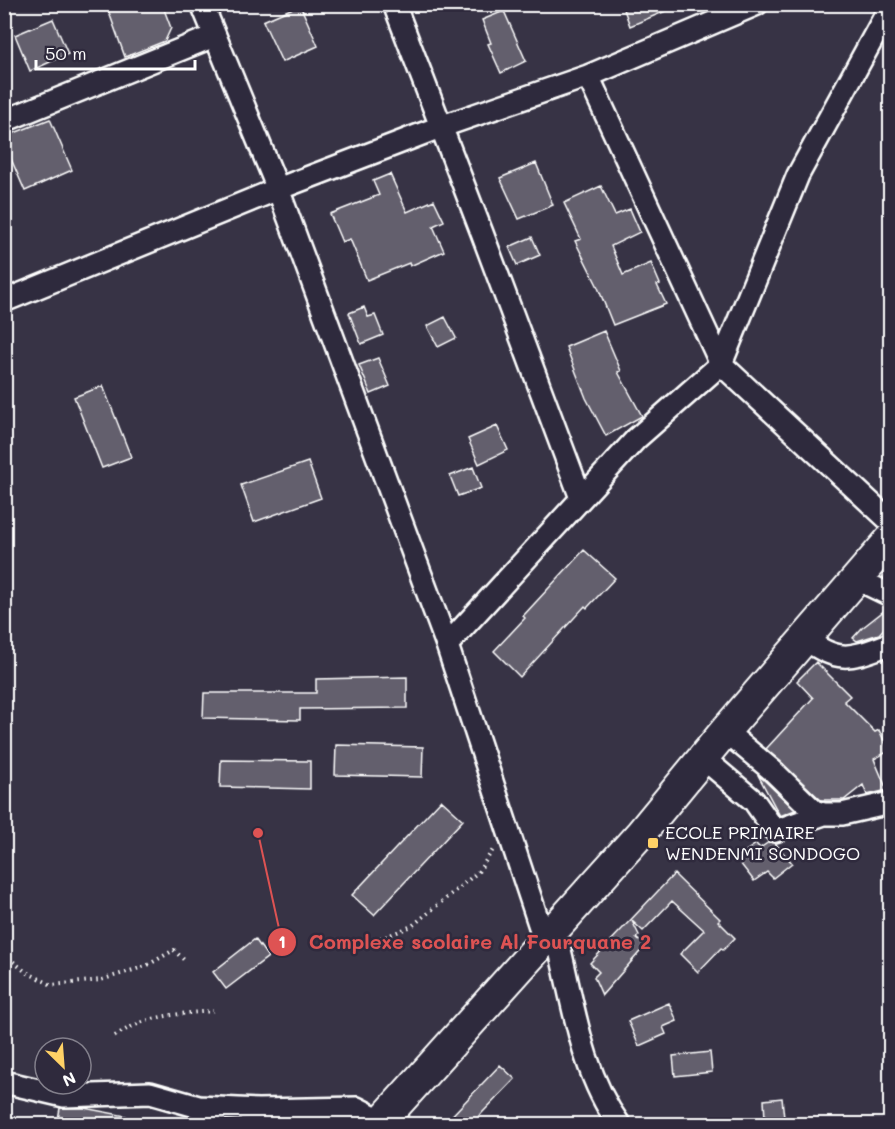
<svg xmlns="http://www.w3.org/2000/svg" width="895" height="1129" viewBox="0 0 895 1129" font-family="Mali,sans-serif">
  <rect width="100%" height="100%" fill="#373345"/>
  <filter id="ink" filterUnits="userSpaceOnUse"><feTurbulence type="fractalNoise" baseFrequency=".0167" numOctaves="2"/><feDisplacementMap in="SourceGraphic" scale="12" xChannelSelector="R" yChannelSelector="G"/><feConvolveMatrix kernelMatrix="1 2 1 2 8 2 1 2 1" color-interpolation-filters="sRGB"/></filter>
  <g filter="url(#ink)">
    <path fill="#635f6d" stroke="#fff" stroke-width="1.5" d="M106 4H162L171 28 165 41 125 57Z
      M622 4H680V5L630 26Z
      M300 5 318 46 282 62 263 21Z
      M504 11 526 61 501 73 488 44 491 43 482 20Z
      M53 19 68 54 30 71 15 35Z
      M50 119 72 170 25 191 4 143V137Z
      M536 163 553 205 519 219 500 178Z
      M390 174 407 212 434 200 444 221 433 226 444 251 410 266 409 263 367 280 350 239 342 242 330 214 379 195 373 181Z
      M601 186 615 215 630 209 640 232 611 246 623 275 651 263 660 284 657 285 666 304 613 325 597 285 575 241 581 239 564 203Z
      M532 237 540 255 517 265 509 247Z
      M364 307 368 317 375 315 383 335 361 344 349 313Z
      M445 317 456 338 438 347 427 326Z
      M604 331 621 371 618 372 642 416 606 436 586 398 566 347Z
      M378 358 390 386 371 394 359 365Z
      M103 386 131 457 102 468 74 397Z
      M497 426 508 450 479 464 468 439Z
      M308 462 321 498 254 522 241 485Z
      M473 467 481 488 458 496 450 476Z
      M584 550 615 578 587 608 585 606 520 677 494 651 525 618 523 616Z
      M889 607 891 608V621L879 634 857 641 853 638 862 628Z
      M816 662 850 696 844 701 875 732 879 730 889 751 874 759 887 790 867 795 863 785 844 800H821L766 749 813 698 797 681Z
      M407 677V708L300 709V720L203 718 204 693H316V679Z
      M336 745 423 747 422 777 335 775Z
      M221 760 310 761V789L220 787Z
      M758 775 764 780 795 810 780 816Z
      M441 800 463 820 374 915 352 895Z
      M769 842 775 843 792 863 773 878 767 872 754 881 736 858 756 844 760 848Z
      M674 874 720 919 718 921 735 938 723 950 721 948 698 972 680 954 704 930 672 901 643 931 632 921 639 935 636 938 645 946 602 995 594 977 599 972 590 963Z
      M255 939 268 957 226 989 213 972Z
      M669 1003 677 1021 663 1027 666 1034 639 1046 628 1021Z
      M710 1052 712 1072 675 1076 673 1056Z
      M500 1065 515 1079 482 1113 472 1125H443Z
      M782 1098 784 1118 765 1119 764 1100Z
      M60 1108H84L126 1116 125 1125H57Z"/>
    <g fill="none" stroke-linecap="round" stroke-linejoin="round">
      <g stroke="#fff" stroke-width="26">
        <path id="street" d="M202 4 278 189 447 645 545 942 559 946C574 1007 582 1073 619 1124
          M394 4 482 233 581 498
          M588 76 721 364 798 175 890 7
          M4 121 214 36
          M4 301 278 189 440 127 588 76 757 4
          M857 579 890 595
          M805 639C841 665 852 657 890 644
          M447 645 636 439 721 364 890 521
          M725 731 773 771 814 811 824 814H842L890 803
          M703 758 754 801 775 831 824 814
          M4 1082 64 1096 150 1093 199 1107 258 1110 357 1108 388 1124"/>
      </g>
      <g stroke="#fff" stroke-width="34">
        <path id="secondary" d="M379 1124 641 833 725 731 890 540"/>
      </g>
      <path stroke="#fff" stroke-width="4" stroke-dasharray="1.5 4.5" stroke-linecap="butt" d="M362 941 385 937 412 926 478 872 493 850
        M4 954 26 972 52 985 101 980 146 966 174 950 185 961
        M886 965 890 971
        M115 1036C147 1015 176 1014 213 1011"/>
      <use href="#street" stroke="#2f2a3d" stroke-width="21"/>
      <use href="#secondary" stroke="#2f2a3d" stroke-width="30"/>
    </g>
  </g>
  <rect fill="#ffd166" stroke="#2f2a3d" stroke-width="2" x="647" y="837" width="12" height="12" rx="3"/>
  <g text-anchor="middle" stroke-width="5" stroke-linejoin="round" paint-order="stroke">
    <g font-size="18" fill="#fff" stroke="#2f2a3d" text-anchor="start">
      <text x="665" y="839">ECOLE PRIMAIRE<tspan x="665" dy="21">WENDENMI SONDOGO</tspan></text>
    </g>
  </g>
  <path fill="none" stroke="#de5353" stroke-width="2" d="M258 833L282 942"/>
  <g fill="#de5353" stroke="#2f2a3d" stroke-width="2">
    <circle cx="258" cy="833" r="6"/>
    <circle cx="282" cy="942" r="15"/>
  </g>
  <g font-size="18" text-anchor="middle" font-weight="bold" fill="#fff">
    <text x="282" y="948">1</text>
  </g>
  <g font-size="20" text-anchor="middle" font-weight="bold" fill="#de5353" stroke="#2f2a3d" stroke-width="5" stroke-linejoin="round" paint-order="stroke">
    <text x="480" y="949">Complexe scolaire Al Fourquane 2</text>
  </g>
  <rect width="895" height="1129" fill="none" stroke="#2f2a3d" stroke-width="24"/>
  <rect x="12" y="12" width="871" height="1105" fill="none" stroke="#fff" stroke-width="2" filter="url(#ink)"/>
  <g transform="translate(63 1066) rotate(155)"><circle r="28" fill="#2f2a3d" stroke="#827f8b" stroke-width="1.5"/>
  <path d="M0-4.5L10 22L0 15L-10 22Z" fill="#ffd166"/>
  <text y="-9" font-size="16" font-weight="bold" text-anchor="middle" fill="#ffffff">N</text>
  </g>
  <path d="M36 60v9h159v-9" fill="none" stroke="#ffffff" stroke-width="3"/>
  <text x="45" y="60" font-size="18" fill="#ffffff" stroke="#2f2a3d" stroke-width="4.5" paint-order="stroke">50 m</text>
</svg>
